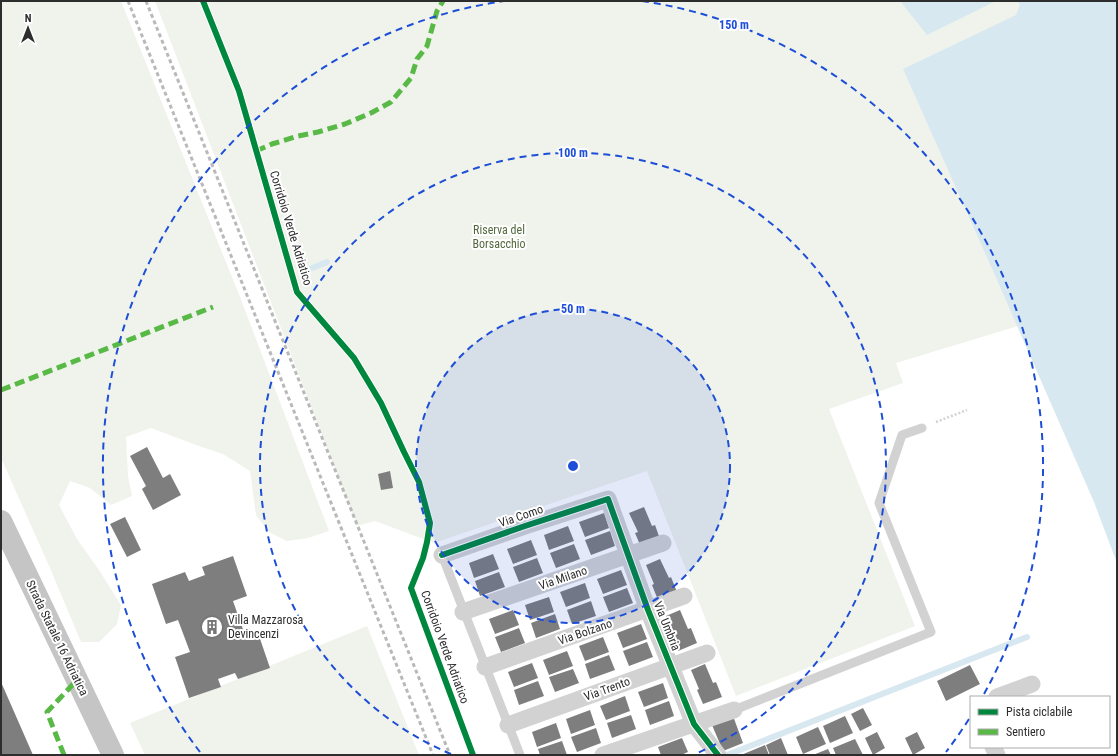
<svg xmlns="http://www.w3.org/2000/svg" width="1118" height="756" viewBox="0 0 1118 756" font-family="'Roboto Condensed',sans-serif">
  <rect width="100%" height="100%" fill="#fff"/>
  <path fill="#f0f3eb" d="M1 1H121L240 297 329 531 308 538 287 541 269 532 256 515 250 471 223 454 199 446 151 428 126 437 128 476 132 496 111 505 90 488 70 481 59 505 77 539 99 570 121 605 117 624 99 642H81L50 568 1 458Z
    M155 1H1053L1117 296 896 363 903 383 829 409 915 626 736 696 647 471 434 543 375 521 357 526Z
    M367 626 419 755H145L130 723Z"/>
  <path fill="#d8e8f0" d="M900 1H996L927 35Z
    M1016 1H1117V563L1094 502 994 273 903 69 1016 15 1020 4Z"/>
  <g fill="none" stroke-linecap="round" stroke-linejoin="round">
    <path stroke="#d8e8f0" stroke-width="6" d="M305 271 327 262
      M727 755 1027 637"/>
  </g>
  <path fill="#7e7e7e" d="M147 447 163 478 170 474 181 495 153 510 142 489 146 486 130 456Z
    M390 471 393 488 381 490 378 474Z
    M644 507 652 526 655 525 660 539 641 547 635 533 638 532 629 513Z
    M604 513 609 528 585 537 579 522Z
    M125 517 141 550 127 557 110 524Z
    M568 526 574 541 549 550 544 535Z
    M610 531 615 546 591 555 585 540Z
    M531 540 537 555 513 564 507 549Z
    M574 544 580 559 556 568 550 553Z
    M493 554 499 569 474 578 469 563Z
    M233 556 247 596 233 601 245 635 257 630 270 668 238 679 235 673 218 679 221 687 189 698 175 657 190 652 178 620 166 624 152 584 185 572 189 581 205 575 202 567Z
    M537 558 543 573 519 582 513 567Z
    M660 559 669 578 671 577 677 592 658 600 652 585 654 584 646 565Z
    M621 570 627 585 603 594 597 579Z
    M499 572 505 587 480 596 475 581Z
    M585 583 590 598 566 607 560 592Z
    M627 588 633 603 609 612 603 597Z
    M549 597 554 612 530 620 525 605Z
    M591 601 596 616 572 624 567 610Z
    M513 610 519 625 495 634 489 619Z
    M680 610 688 629 691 628 697 643 678 651 672 636 674 635 666 616Z
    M555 614 560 629 536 638 531 623Z
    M641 624 647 639 623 648 617 633Z
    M519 628 525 643 501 652 495 637Z
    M603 637 609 652 585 661 579 646Z
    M647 642 653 657 629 666 623 651Z
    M567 651 573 666 549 675 543 660Z
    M609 655 615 670 590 679 585 664Z
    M532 663 538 678 514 687 508 672Z
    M705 664 713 683 716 682 722 697 703 704 697 690 699 689 691 670Z
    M970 665 980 684 946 701 937 681Z
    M573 669 579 683 555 692 549 677Z
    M538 681 544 696 519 705 514 690Z
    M1 682 33 755H1Z
    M663 683 668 698 644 707 638 692Z
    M625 696 630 711 606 720 600 706Z
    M669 701 674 716 650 725 645 710Z
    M863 708 872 725 860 731 851 714Z
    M590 710 595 725 571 734 566 719Z
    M631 715 636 729 612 738 607 723Z
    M733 716 743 743 723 751 712 725Z
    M845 716 853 733 830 743 823 726Z
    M556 723 561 738 537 747 532 732Z
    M818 727 826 744 803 754 796 737Z
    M596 728 601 743 577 752 571 737Z
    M877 732 885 748 873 755 865 738Z
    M917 732 925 748 913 755 905 738Z
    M682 738 688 752 681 755H661L658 747Z
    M781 738 788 755H770L766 745Z
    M855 739 863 755H836L833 748Z
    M562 741 567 755H540L538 749Z
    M765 745 769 755H741Z
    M828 749 831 755H813Z"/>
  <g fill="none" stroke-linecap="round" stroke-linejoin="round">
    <path stroke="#d2d2d2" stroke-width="2.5" stroke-dasharray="2 2" stroke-linecap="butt" d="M936 422 967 410"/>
    <path stroke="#d2d2d2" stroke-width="9" d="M442 555 520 755
      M734 710 931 632 879 503 902 435 922 428"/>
    <path stroke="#d2d2d2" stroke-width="17" d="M442 555 525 526 608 499 648 610 694 724 718 755
      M463 612 663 543
      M485 667 684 596
      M997 697 1032 684
      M508 725 707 653
      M993 747 997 755
      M603 755 734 710"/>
    <path stroke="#c5c5c5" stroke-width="22" d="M1 521 113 755"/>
    <path stroke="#b9b9b9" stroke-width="3" stroke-dasharray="4 3" stroke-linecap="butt" d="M128 1 433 755
      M146 1 450 755"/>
    <path stroke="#58b947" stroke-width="5" stroke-dasharray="10 5" stroke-linecap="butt" d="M256 151 272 144 298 136 318 132 345 124 371 113 391 102 411 78 417 59 427 46 437 11 443 1
      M1 390 213 307
      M64 755 47 712 77 680"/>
    <g stroke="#fff" stroke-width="8">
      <path id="cycleway" d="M203 1 239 91 297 292 354 358 381 403 404 452 419 482 430 523 427 542 423 558 411 588 473 755
        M442 555 525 526 608 499 648 610 694 724 718 755"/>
    </g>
    <use href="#cycleway" stroke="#00873e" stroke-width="6"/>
  </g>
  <circle cx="573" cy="466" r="157" fill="#1d4ed8" fill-opacity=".12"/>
  <g fill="none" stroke="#1d4ed8" stroke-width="2" stroke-dasharray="7 5">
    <circle cx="573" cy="466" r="157"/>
    <path d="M451 754A313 313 0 1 1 695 754"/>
    <path d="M969 719A470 470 0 0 1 946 752M200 752A470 470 0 0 1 504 1M642 1A470 470 0 0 1 984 694"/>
  </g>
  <defs>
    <g id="building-ring" transform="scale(1.15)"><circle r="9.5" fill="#fff" stroke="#767676" stroke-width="1.5"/><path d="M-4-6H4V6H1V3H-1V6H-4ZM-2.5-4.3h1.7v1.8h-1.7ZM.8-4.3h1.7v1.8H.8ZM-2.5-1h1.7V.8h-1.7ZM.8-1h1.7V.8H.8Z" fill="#767676"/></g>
  </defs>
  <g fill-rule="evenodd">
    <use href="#building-ring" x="212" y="627"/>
  </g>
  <g text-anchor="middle" stroke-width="4" stroke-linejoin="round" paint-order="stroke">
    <g font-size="12" fill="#2d2d2d" stroke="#fff">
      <text transform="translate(291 228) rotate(73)" y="4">Corridoio Verde Adriatico</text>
      <text transform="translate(521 516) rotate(-19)" y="4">Via Como</text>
      <text transform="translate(563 578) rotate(-19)" y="4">Via Milano</text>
      <text transform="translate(667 626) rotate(68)" y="4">Via Umbria</text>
      <text transform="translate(585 632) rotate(-19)" y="4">Via Bolzano</text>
      <text transform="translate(57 638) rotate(64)" y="4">Strada Statale 16 Adriatica</text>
      <text transform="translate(445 647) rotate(70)" y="4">Corridoio Verde Adriatico</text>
      <text transform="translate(607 689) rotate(-20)" y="4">Via Trento</text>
    </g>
    <g font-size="12" fill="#52683c" stroke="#fff">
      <text x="499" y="234">Riserva del<tspan x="499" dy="14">Borsacchio</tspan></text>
    </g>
    <g font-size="12" fill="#2d2d2d" stroke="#fff" text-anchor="start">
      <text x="228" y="624">Villa Mazzarosa<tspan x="228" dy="14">Devincenzi</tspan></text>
    </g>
  </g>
  <circle cx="573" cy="466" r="6" fill="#1d4ed8" stroke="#fff" stroke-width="2"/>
  <g font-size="12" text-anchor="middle" font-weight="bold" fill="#1d4ed8" stroke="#fff" stroke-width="4" stroke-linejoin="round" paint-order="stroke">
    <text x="734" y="29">150 m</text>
    <text x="573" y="157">100 m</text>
    <text x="573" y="313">50 m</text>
  </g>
  <rect width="1118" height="756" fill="none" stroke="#2d2d2d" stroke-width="4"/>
  <rect x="970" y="696" width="140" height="52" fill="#ffffff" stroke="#ababab"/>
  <rect x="978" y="709" width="20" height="6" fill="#00873e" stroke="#ababab"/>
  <text x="1006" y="716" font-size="12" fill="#2d2d2d">Pista ciclabile</text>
  <rect x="978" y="729" width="20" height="6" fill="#58b947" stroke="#ababab"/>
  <text x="1006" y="736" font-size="12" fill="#2d2d2d">Sentiero</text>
  <g transform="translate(28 28)" stroke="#ffffff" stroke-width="3" paint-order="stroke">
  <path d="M0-3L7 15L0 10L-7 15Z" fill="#2d2d2d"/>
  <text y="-6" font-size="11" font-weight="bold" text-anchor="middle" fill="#2d2d2d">N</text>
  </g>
</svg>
